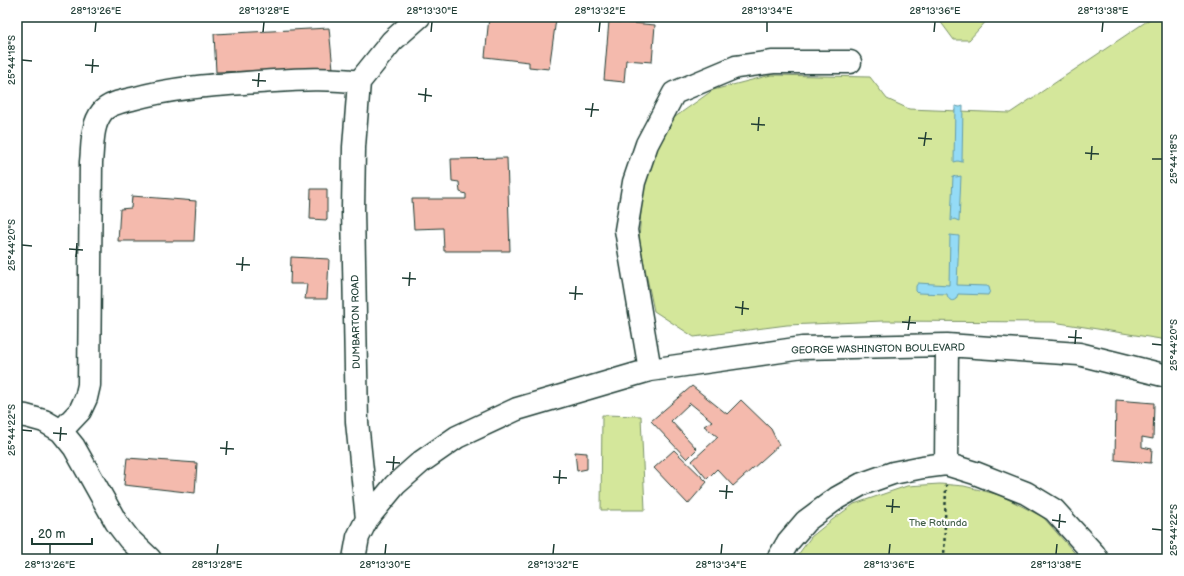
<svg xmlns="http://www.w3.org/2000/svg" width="1184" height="576" viewBox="0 0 1184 576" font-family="'Balsamiq Sans',sans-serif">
  <rect width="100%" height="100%" fill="#fff"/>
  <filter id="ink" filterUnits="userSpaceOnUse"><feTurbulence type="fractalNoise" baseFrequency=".025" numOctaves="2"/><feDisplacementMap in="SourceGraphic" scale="8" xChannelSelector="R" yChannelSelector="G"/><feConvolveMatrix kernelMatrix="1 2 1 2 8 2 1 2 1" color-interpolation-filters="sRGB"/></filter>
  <g filter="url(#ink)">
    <path fill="#d4e79b" stroke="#7a9268" d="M937 17H990L969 40H954Z
      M1153 17H1167V340L1053 322 883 321 787 325 694 337 654 311 639 240 643 179 668 122 713 90 771 75 870 77 887 99 909 109 1010 113Z
      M602 415 641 416 645 510H601Z
      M940 484 964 486 1000 495 1043 517 1080 559H795L811 537 832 520 854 504 907 486Z"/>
    <path fill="#94dbf6" stroke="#659ca8" d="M955 106 960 107 963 106 962 162 958 161 954 162Z
      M953 176 956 177 961 176 959 221 954 219 951 221Z
      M950 235 959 236 957 285 987 286 989 287 990 291 988 295 958 294 956 299C951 303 948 299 947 294L918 293 916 291V286L918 283 949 285Z"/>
    <path fill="#f4baad" stroke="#1f3d34" d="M489 17H543L556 19 549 69 529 67V62L485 57Z
      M609 21 655 25 652 62 626 60 624 82 604 80Z
      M329 28 333 69 216 72 214 34Z
      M507 158 510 251H444L443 228 414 229 412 199H466V194L460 192 459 182 452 181 451 159Z
      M311 189H327V220L310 219Z
      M132 196 196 201 194 241H118L120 209 131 208Z
      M291 257 329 259 327 299H305L307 284H290Z
      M692 386 727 414 741 400 771 429 779 445 733 486 717 469 707 479 692 461 718 437 704 426 712 421 690 403 671 421 697 449 687 459 651 421Z
      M1116 400 1154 403 1153 439 1142 437V447L1152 449 1151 463 1115 460Z
      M674 450 707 482 688 504 654 468Z
      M575 452 587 453V469L577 471Z
      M127 458 197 463 195 493 124 485Z
      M219 556H231V559H219Z"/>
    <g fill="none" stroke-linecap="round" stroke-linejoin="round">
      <g stroke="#1f3d34" stroke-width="25">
        <path id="minor" d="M359 82 392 41 419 17
          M650 370 626 230 634 182 647 144 674 93 736 67 773 62H850
          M17 415 26 416 44 421 61 431 74 447 116 522 129 539 150 559
          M61 431 80 411 86 398 89 385 91 162C93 146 91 126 102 112 108 104 123 101 132 99 175 87 215 85 259 82 292 80 326 77 359 82
          M946 464 947 345
          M367 519 395 485 421 462 457 437 517 409 650 370 802 348 947 345 1079 354 1167 376
          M354 559 358 537 367 519 357 422 353 209 354 147 359 82
          M778 559 788 542 806 521 837 498 862 484 893 473 923 467 946 464 975 473 1026 493 1054 510 1094 554 1097 559"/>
      </g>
      <path stroke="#1f3d34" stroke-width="2.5" stroke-dasharray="3 3" stroke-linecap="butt" d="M944 559 946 485"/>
      <use href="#minor" stroke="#fff" stroke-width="22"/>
    </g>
  </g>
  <path fill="none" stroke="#1f3d34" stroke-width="1.5" d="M95 32 96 22M263 32 264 22M431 32 432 22M599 32 600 22M767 32V22M934 32 935 22M1102 32 1103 22M22 60 32 61M85 65 99 66M92 73 93 59M252 80 266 81M258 87 259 73M418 94 432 96M425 102 426 88M585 109 599 110M591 117 593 103M751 124 765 125M758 131 759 117M918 138 932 139M924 146 926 132M1085 153 1099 154M1152 159H1162M1091 160 1092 146M22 245 32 246M69 249 83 250M76 257 77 243M236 264 250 265M242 271 243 257M402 278 416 279M409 286 410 272M569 293 583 294M575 300 576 286M735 307 749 309M742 315 743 301M902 322 916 323M908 330 910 316M1068 337 1082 338M1075 344 1076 330M1152 344 1162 345M22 430 32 431M53 433 67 434M60 441 61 427M220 448 234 449M226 455 227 441M386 462 400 463M393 470 394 456M553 477 567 478M559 484 560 470M719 491 733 492M726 499 727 485M886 506 900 507M892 513 893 499M1052 520 1066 522M1059 528 1060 514M1152 529 1162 530M50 554V544M217 554 218 544M385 554 386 544M553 554 554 544M721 554 722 544M889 554 890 544M1056 554 1057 544"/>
  <g text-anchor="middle" stroke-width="4" stroke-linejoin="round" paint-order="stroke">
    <g font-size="10" fill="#1f3d34" stroke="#fff">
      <text transform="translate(355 322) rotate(-91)" y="4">DUMBARTON ROAD</text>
      <text transform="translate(878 348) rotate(-1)" y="4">GEORGE WASHINGTON BOULEVARD</text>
    </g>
    <g font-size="10" fill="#435f49" stroke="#fff">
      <text x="938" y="526">The Rotunda</text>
    </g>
  </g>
  <rect width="1184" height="576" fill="none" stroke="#fff" stroke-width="44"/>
  <path d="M32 538v6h60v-6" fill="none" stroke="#1f3d34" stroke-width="2"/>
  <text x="38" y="538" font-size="12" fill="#1f3d34" stroke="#ffffff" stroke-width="3" paint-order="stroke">20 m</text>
  <rect x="22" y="22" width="1140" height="532" fill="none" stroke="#1f3d34" stroke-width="1.5"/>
  <g font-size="10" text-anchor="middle" fill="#1f3d34">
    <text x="96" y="14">28°13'26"E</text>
    <text x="264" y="14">28°13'28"E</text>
    <text x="432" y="14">28°13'30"E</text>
    <text x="600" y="14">28°13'32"E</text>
    <text x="767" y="14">28°13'34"E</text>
    <text x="935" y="14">28°13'36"E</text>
    <text x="1103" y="14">28°13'38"E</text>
    <text transform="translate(11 60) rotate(-90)" y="4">25°44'18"S</text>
    <text transform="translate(1173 159) rotate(-90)" y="4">25°44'18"S</text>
    <text transform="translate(11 245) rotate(-90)" y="4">25°44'20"S</text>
    <text transform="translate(1173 345) rotate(-90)" y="4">25°44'20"S</text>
    <text transform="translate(11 430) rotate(-90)" y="4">25°44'22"S</text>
    <text transform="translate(1173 530) rotate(-90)" y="4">25°44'22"S</text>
    <text x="50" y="568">28°13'26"E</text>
    <text x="217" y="568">28°13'28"E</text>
    <text x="385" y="568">28°13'30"E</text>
    <text x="553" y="568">28°13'32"E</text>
    <text x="721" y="568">28°13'34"E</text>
    <text x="889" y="568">28°13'36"E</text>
    <text x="1056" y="568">28°13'38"E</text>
  </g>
</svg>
